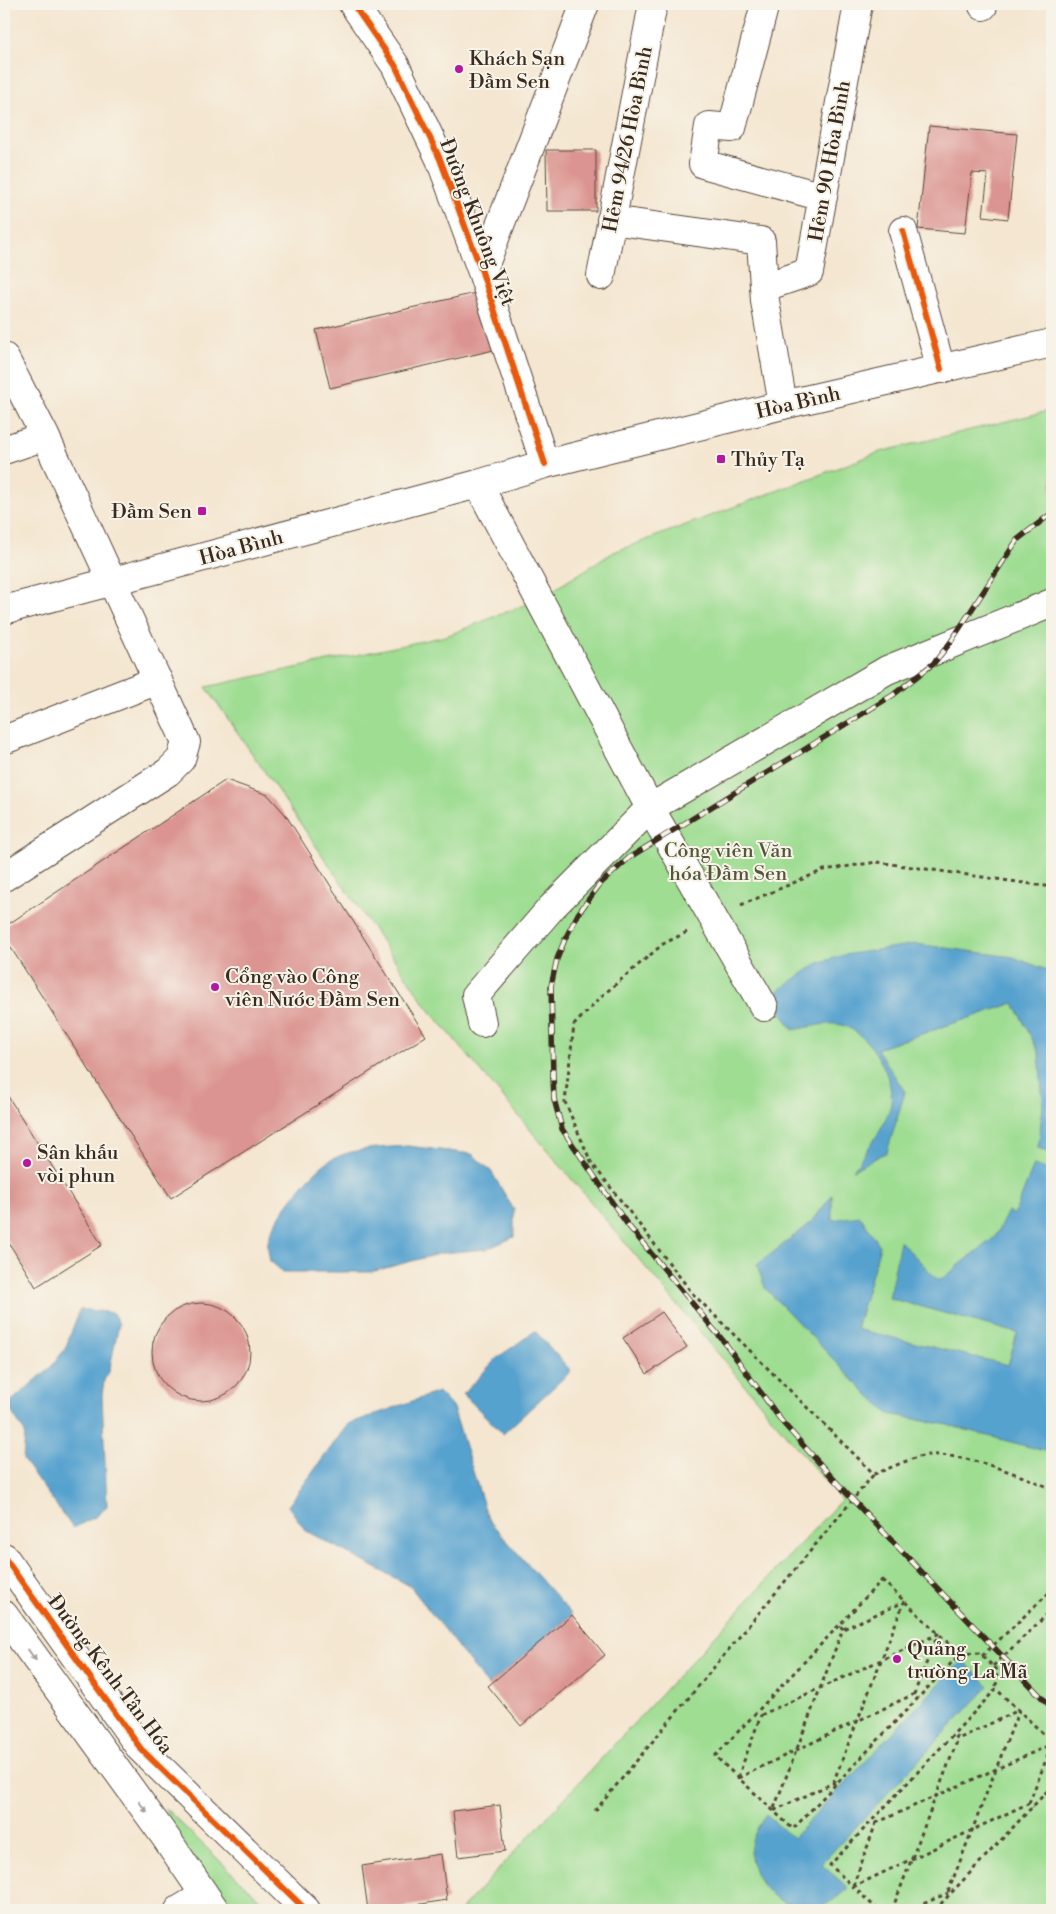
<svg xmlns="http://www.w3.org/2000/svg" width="1056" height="1914" viewBox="0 0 1056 1914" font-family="'Libre Bodoni',serif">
  <rect width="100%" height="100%" fill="#f7f3e8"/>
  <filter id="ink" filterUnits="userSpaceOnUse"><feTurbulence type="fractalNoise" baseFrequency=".02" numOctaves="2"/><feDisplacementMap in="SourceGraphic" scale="10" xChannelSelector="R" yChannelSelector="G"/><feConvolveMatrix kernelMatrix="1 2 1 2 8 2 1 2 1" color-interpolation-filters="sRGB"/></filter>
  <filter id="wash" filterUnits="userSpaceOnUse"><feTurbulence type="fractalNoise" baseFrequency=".0096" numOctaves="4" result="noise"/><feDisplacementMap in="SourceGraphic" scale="20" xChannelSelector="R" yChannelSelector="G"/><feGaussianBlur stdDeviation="1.12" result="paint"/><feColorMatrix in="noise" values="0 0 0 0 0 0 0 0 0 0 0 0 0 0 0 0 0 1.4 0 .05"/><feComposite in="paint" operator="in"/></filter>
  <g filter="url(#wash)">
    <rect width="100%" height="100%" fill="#f4e6d0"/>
    <path fill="#9edd92" stroke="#6c8458" d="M1052 410V1910H461L841 1500 428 1008 206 687 446 636 539 599 614 552 880 452Z
      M165 1808 271 1910H218L176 1852Z"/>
    <path fill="#57a2cf" stroke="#496676" d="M916 944 1013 957 1052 972V1153L1038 1148 1043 1105 1039 1053 1014 1003 877 1049 905 1092 887 1152 853 1170C867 1150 882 1132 890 1108 898 1081 870 1033 842 1025 828 1021 807 1028 793 1030L770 996 818 963 844 955Z
      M408 1146 472 1154 491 1171 514 1210V1237L487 1249 442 1253 371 1272H283L270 1261C269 1256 267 1248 268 1242 272 1220 310 1172 329 1161 353 1147 382 1148 408 1146Z
      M1034 1165 1052 1171V1453L948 1425 889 1414 860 1387 765 1288 757 1265 812 1222 832 1195V1220L860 1216 880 1246 856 1329 1008 1365 1017 1333 889 1298 900 1241 939 1281 995 1237 1008 1211 1014 1215Z
      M80 1309 113 1313 119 1324 109 1372 104 1380 102 1396 107 1506 97 1516 73 1528 23 1460 25 1433 7 1405 52 1366 65 1349Z
      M535 1331 571 1371 503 1434 463 1394 497 1358Z
      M438 1392 453 1408 488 1519 572 1615 488 1686 410 1586 306 1531 288 1506 348 1424Z
      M962 1660 989 1686 821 1864 848 1888C839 1896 830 1904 818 1907 782 1914 747 1882 751 1846 753 1834 760 1824 766 1815L793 1838Z"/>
    <g id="blocks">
      <path fill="#db9491" d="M929 126 1017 134 1008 219 983 216 988 174 972 173 965 233 918 229Z
        M546 150H596V211H547Z
        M484 291 498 349 330 388 316 330Z
        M226 780 268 795 285 814 426 1036 171 1198 4 937V927Z
        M4 1090 102 1245 36 1287 4 1235Z
        M152 1352a49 49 0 1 1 98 0a49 49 0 1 1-98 0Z
        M662 1312 687 1347 647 1374 623 1338Z
        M572 1615 605 1655 521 1726 488 1686Z
        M500 1805 505 1851 458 1857 453 1811Z
        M441 1854 447 1900 383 1910H368L362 1866Z"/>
    </g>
  </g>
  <g filter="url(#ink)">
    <use href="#blocks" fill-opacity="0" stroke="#574639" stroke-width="1"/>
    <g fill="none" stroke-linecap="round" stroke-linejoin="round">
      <g stroke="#574639" stroke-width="30">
        <path id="minor" d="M353 4 395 65 440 159 482 272 545 464
          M765 4 732 128 709 126 703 164 823 197
          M983 6V4
          M611 220 761 241 765 301 783 405
          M903 231 941 369
          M482 272 585 4
          M601 276 653 4
          M765 287 809 272 858 4
          M4 357 45 436 186 742 181 759 168 772 4 877
          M4 450 45 436
          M478 484 650 808 552 907 476 995 482 1023
          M4 740 158 680
          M764 1007 650 808 887 670 1052 603
          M4 1557 141 1749 306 1910
          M4 1615 166 1838 215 1910
          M179 1910 204 1895"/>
      </g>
      <g stroke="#574639" stroke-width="30">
        <path id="major" d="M4 610 478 484 545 464 783 405 1052 343"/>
      </g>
      <path stroke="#574639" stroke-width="3" stroke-dasharray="4 4" stroke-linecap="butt" d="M741 905 824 870 877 862 1052 887
        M687 932 663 944 603 995 574 1025 565 1102 591 1162 693 1294 874 1474C889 1469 914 1456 929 1455 964 1453 1021 1475 1052 1489
        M882 1580 960 1654 793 1829 715 1756Z
        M960 1654 979 1653 997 1670 996 1689
        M982 1656 1052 1590
        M993 1666 1052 1610
        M761 1715 938 1634 914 1694
        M738 1777 761 1715
        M738 1778 914 1694 918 1698
        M833 1783 904 1602 843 1629
        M835 1785 833 1783 773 1811 843 1629 839 1625
        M1029 1803 1052 1745
        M595 1811 874 1474
        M876 1823 1052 1744
        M853 1886 876 1823 872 1820
        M853 1887 1029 1803 1033 1807
        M948 1892 1019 1710 958 1739
        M878 1910 830 1865 996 1689 1052 1742
        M892 1910 958 1739 954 1734
        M909 1910 948 1893
        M935 1910 1052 1786"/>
      <use href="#minor" stroke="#fff" stroke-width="28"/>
      <use href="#major" stroke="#fff" stroke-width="28"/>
      <g stroke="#3b2a1e" stroke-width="5.5">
        <path id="rail" d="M1052 513 1017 540 950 643 934 663 893 695 630 857 600 884 578 914 565 939 557 959 551 986 553 1078 554 1099 562 1129 627 1224 725 1343 783 1423 850 1497 1052 1708"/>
      </g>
      <use href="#rail" stroke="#f7f3e8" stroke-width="4" stroke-dasharray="11" stroke-linecap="butt"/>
      <g stroke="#f7f3e8" stroke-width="9">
        <path id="cycleway" d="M353 4 395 65 440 159 482 272 545 464
          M903 231 941 369
          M4 1557 141 1749 306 1910"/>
      </g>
      <use href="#cycleway" stroke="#e8590c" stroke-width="6"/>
    </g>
    <defs><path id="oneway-solid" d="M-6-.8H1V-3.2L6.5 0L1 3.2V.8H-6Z" transform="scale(1.25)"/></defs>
    <g fill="#a79f9a">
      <use href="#oneway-solid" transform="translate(32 1655) rotate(54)"/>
      <use href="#oneway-solid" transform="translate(143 1807) rotate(53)"/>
    </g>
  </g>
  <g fill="#b5179e" stroke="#f7f3e8" stroke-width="2">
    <circle cx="459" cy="69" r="5"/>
    <rect x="716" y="454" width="10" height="10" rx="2.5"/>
    <rect x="197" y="506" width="10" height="10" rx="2.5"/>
    <circle cx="215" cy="987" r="5"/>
    <circle cx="27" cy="1163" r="5"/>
    <circle cx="897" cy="1659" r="5"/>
  </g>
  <g text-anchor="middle" stroke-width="4" stroke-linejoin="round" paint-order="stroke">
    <g font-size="20" fill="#3b2a1e" stroke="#f7f3e8" text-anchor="start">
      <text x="469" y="65">Khách Sạn<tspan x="469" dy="23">Đầm Sen</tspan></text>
      <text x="731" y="466">Thủy Tạ</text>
      <text x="192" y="518" text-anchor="end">Đầm Sen</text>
      <text x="225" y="983">Cổng vào Công<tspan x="225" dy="23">viên Nước Đầm Sen</tspan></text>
      <text x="37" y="1159">Sân khấu<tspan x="37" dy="23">vòi phun</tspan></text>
      <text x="907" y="1655">Quảng<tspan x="907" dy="23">trường La Mã</tspan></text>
    </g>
    <g font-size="20" fill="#3b2a1e" stroke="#f7f3e8">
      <text transform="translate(627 139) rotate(-79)" y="7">Hẻm 94/26 Hòa Bình</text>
      <text transform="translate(829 161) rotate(-80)" y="7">Hẻm 90 Hòa Bình</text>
      <text transform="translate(478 222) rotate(69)" y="7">Đường Khuông Việt</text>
      <text transform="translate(798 402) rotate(-13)" y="7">Hòa Bình</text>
      <text transform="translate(241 547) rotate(-15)" y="7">Hòa Bình</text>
      <text transform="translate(111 1674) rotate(53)" y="7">Đường Kênh Tân Hóa</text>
    </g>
    <g font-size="20" fill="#54573b" stroke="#f7f3e8">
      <text x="728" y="857">Công viên Văn<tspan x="728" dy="23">hóa Đầm Sen</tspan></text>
    </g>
  </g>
  <rect width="1056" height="1914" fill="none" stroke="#f7f3e8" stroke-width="20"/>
</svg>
